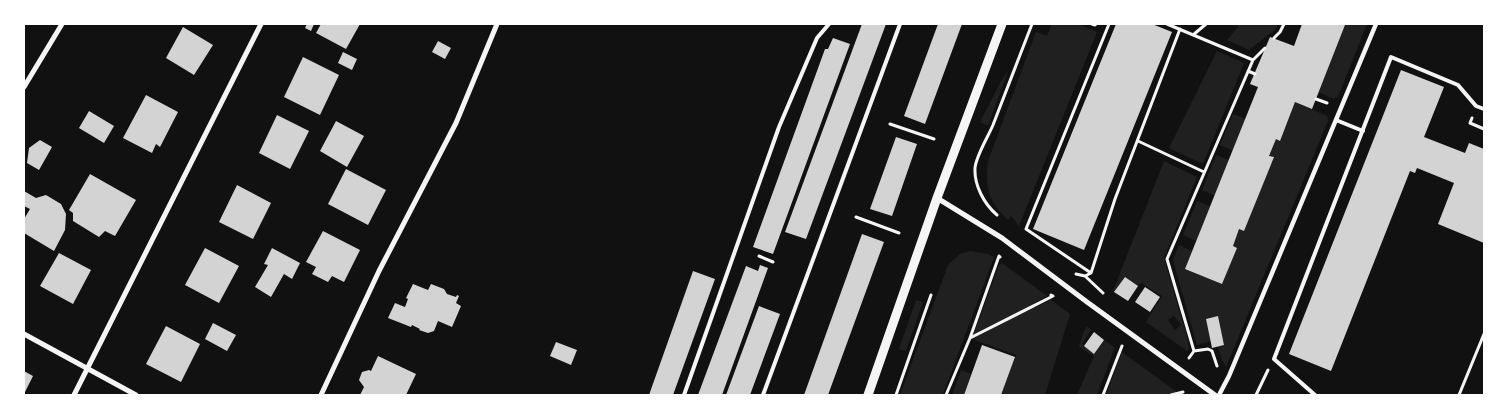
<svg xmlns="http://www.w3.org/2000/svg" width="1508" height="419" viewBox="0 0 1508 419" font-family="Arial,sans-serif">
  <rect width="100%" height="100%" fill="#111"/>
  <path fill="#202020" fill-rule="evenodd" d="M1052 24H1079L1097 32 1019 226 1011 216 1008 220C988 201 985 188 988 161L1036 32 1047 36Z
    M1239 24H1278L1276 29 1249 50 1227 40 1237 28Z
    M1342 24H1367L1338 97 1333 99 1319 92 1345 26Z
    M1217 51 1244 63 1203 164 1169 148Z
    M1009 69 988 126 980 122 1000 83Z
    M1295 102 1327 116 1328 121 1226 367 1222 360 1218 347 1224 345 1218 316 1206 319 1211 341 1197 345 1173 260 1179 245 1192 251 1185 269 1222 284 1237 248 1233 246 1239 229 1244 231 1273 157 1269 156 1276 139 1280 140Z
    M1233 114 1246 119 1233 151 1220 145Z
    M1216 155 1229 160 1215 196 1202 190Z
    M1164 161 1197 177 1164 258 1187 337 1189 349 1187 351 1146 322 1162 296 1141 283 1138 286 1125 277 1114 292 1113 291ZM1174 316 1181 325 1175 330 1168 320Z
    M1197 201 1210 206 1196 241 1183 235Z
    M970 251 988 254 994 257 944 392 941 395H900L948 265 960 254Z
    M1002 263 1047 296 1033 304 1035 305 1034 308 1051 300 1070 314 1045 395H1001L1016 355 972 339 999 265Z
    M916 300 923 302 906 351 899 349Z
    M1087 326 1091 330 1082 344 1094 354 1104 340 1114 347V350L1097 395H1077L1094 356 1079 347 1083 333Z
    M1122 352 1181 395H1106Z
    M961 370 971 374 964 395H952Z"/>
  <path fill="#d3d3d3" d="M307 24H314L311 31 305 28Z
    M321 24H360L346 49 316 33Z
    M862 24H886L806 239 785 232Z
    M938 24H962L925 124 904 116Z
    M1116 24H1152L1172 32 1084 250 1033 229Z
    M1302 24H1342L1345 25 1312 109 1295 102 1280 141 1276 139 1269 156 1274 157 1244 231 1239 229 1233 246 1237 248 1222 284 1185 269 1258 87 1250 84 1270 37 1294 46Z
    M183 27 213 45 194 75 166 58Z
    M833 38 850 44 773 254 753 247 825 49H828Z
    M438 41 451 48 445 59 432 52Z
    M343 52 357 59 352 70 338 63Z
    M303 57 339 75 320 115 284 97Z
    M1401 70 1444 87 1424 137 1465 153 1469 143 1484 149V243L1438 224 1454 183 1417 168 1415 173 1410 171 1331 371 1289 354Z
    M146 95 178 112 160 147 156 144 152 153 123 138Z
    M89 111 114 126 104 143 79 128Z
    M277 115 309 131 290 169 259 153Z
    M336 121 364 136 347 167 320 151Z
    M896 137 917 144 892 216 870 209Z
    M40 140 52 147 39 170 27 163 29 148Z
    M346 169 386 190 368 225 328 204Z
    M90 174 136 200 115 236 105 231 99 237 73 221V213L69 210Z
    M237 185 271 203 253 239 219 222Z
    M24 191 36 198 46 195 61 204 66 214 65 230 54 251 24 233V219L30 209 24 206Z
    M323 231 360 250 344 282 332 276 328 282 312 274 316 267 306 262Z
    M862 234 884 242 828 395H804Z
    M205 248 239 266 219 303 185 285Z
    M272 248 300 263 292 279 284 274 271 297 255 287 268 265 264 264Z
    M59 253 91 270 73 304 40 286Z
    M760 265 768 268 722 395H698L746 266 758 271Z
    M693 271 715 279 673 395H649Z
    M1125 277 1138 286 1128 301 1114 292Z
    M413 284 428 290 431 284 444 289 447 294 456 297 457 295 459 296 456 303 461 306 452 327 438 321 434 331 428 333 419 330 420 329 412 325 411 327 388 318 395 303 405 307 408 299 406 298Z
    M1145 287 1160 297 1150 312 1135 302Z
    M759 306 780 314 750 395H726Z
    M1218 316 1224 345 1212 348 1206 319Z
    M213 323 236 335 227 351 205 339Z
    M166 326 200 344 181 382 146 364Z
    M1094 332 1104 340 1094 354 1084 346Z
    M556 342 577 350 571 365 550 356Z
    M982 345 1015 357 1001 395H964Z
    M378 356 416 374 406 395H360L364 387 359 380 362 372 369 370 371 371Z
    M24 371 33 376 24 394Z"/>
  <g fill="none" stroke-linecap="round" stroke-linejoin="round">
    <path stroke="#f5f5f5" stroke-width="3" d="M1092 24 1095 25 1096 24
      M1167 24 1253 60
      M1193 35 1206 24
      M1274 38 1280 32 1284 24
      M1248 71 1255 74
      M1316 99 1327 103
      M1472 118 1470 123 1484 129
      M890 124 934 139
      M1138 141 1204 172
      M997 215C984 204 974 185 975 168 976 156 988 137 993 125 1006 91 1019 57 1032 24
      M856 217 899 233
      M759 256 773 262
      M1091 273 1026 229 1109 24
      M1076 274 1085 276 1091 273 1115 199 1180 29
      M1085 276 1103 293
      M970 338 999 256 1000 257
      M1194 351 1208 349 1212 351 1217 366
      M1189 358 1194 351 1167 259 1253 60 1265 48
      M896 395 931 295
      M946 395 970 338 1053 296 1051 295
      M1103 395 1122 346
      M1171 395 1183 392
      M1256 395 1268 370
      M1459 395 1484 334"/>
    <path stroke="#f5f5f5" stroke-width="4" d="M1336 120 1363 131
      M684 395 779 127 817 38 829 24
      M763 395 900 24
      M1315 395 1274 359 1391 57 1458 85 1476 106 1484 109"/>
    <path stroke="#f5f5f5" stroke-width="4.5" d="M1219 395 1229 376 1376 24"/>
    <path stroke="#f5f5f5" stroke-width="5" d="M24 87 62 24
      M937 198 1002 238 1087 302 1215 395
      M24 334 136 395
      M74 395 261 24
      M321 395 379 271 456 123 497 24"/>
    <path stroke="#f5f5f5" stroke-width="9" d="M868 395 937 198 1002 24"/>
  </g>
  <rect width="1508" height="419" fill="none" stroke="#ffffff" stroke-width="50"/>
</svg>
